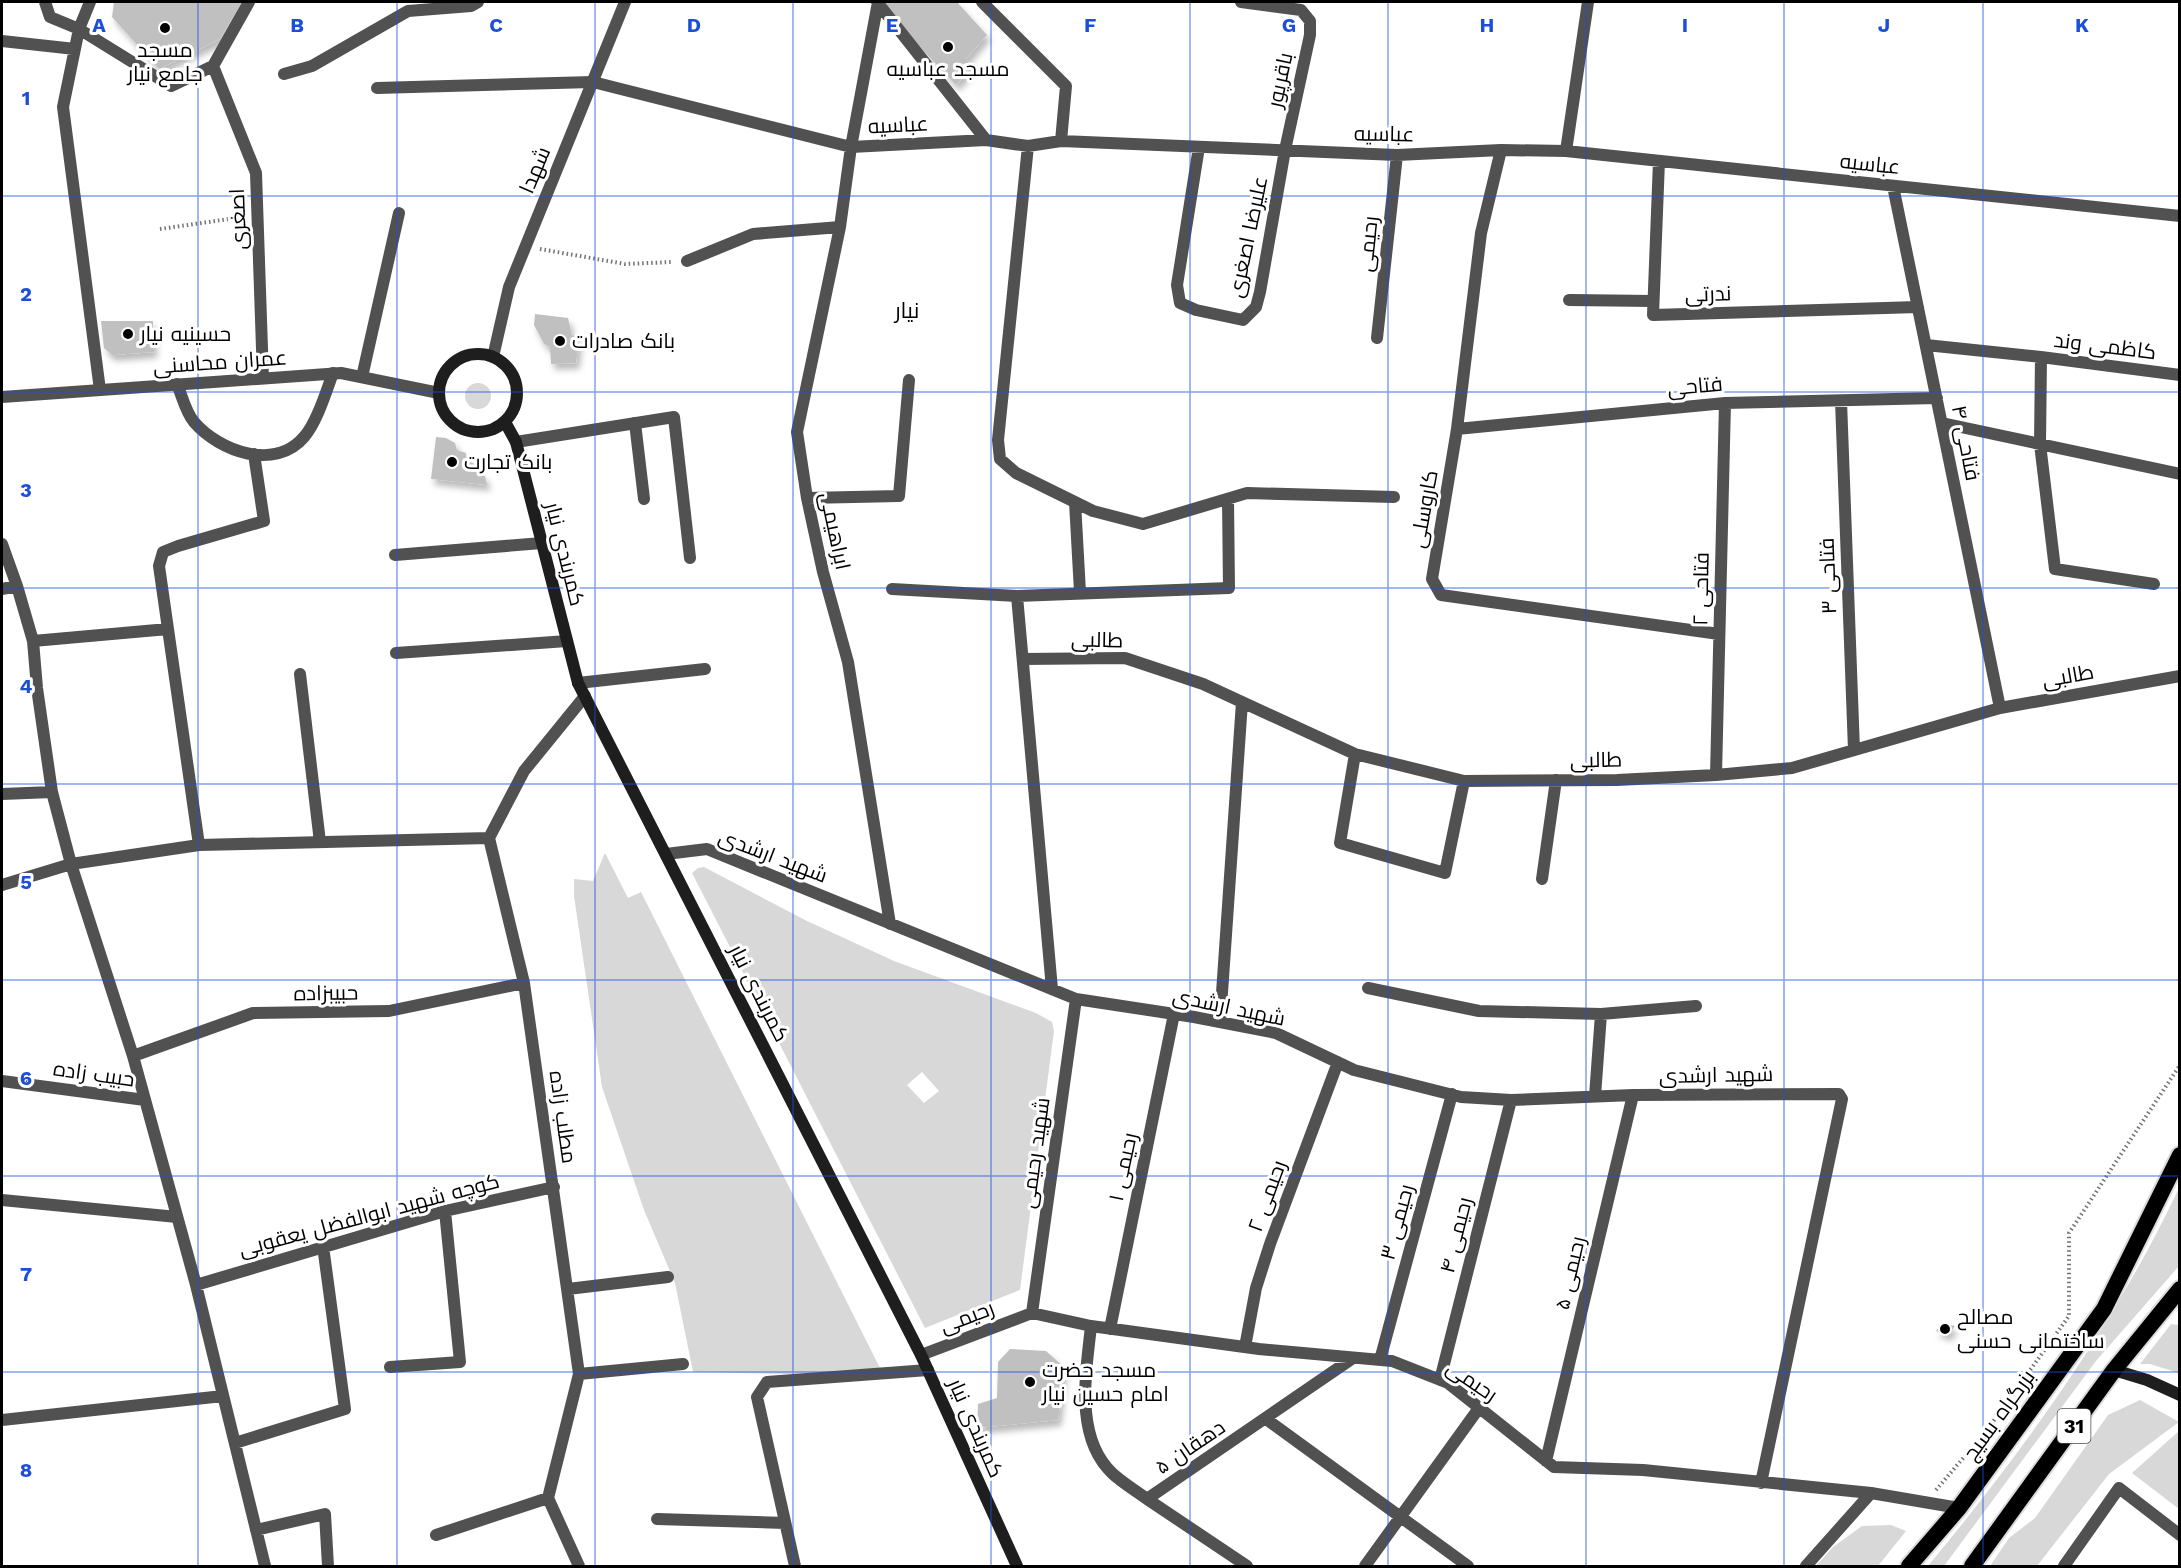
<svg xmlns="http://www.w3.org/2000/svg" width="2181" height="1568" viewBox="0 0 2181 1568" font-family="'Work Sans',Cairo,sans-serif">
  <defs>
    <filter id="shadow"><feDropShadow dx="3.5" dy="6" stdDeviation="3" flood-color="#0004"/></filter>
  </defs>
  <rect width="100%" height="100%" fill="#fff"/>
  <path fill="#d8d8d8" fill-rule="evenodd" d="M465 396a13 13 0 1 1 26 0a13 13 0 1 1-26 0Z
    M605 853 628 898 641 892 884 1376 693 1372 675 1283 644 1210 602 1087 574 896V879L593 881Z
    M704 867 805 920 894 961 1036 1013 1052 1022 1054 1031 1020 1290 925 1328 692 873 698 868ZM922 1072 939 1091 924 1103 907 1085Z
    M2179 1188V1266L2096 1361 1944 1566H1928C2024 1450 2115 1324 2179 1188Z
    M2171 1324 2178 1325 2179 1373 2150 1364H2140Z
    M2140 1400 2179 1422 2109 1474 2037 1566H1990L2009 1538 2035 1518 2108 1415Z
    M2179 1431V1509L2132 1473Z
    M1891 1525 1906 1531 1878 1566H1816L1833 1547 1862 1526Z"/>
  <path fill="#c0c0c0" filter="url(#shadow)" d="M114 2H242L220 39 159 69 112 17Z
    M883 2H957L987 35 966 59 973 66 956 85 899 25Z
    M535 314 568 318 572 336 579 337 576 363 551 364 550 347 544 344 534 325Z
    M101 321H153L154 352 112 355 104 348Z
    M436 437 446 438 455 443 457 450 466 453 467 461 475 464 476 471 485 476 487 485 431 479Z
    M1942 1323 1955 1326 1948 1335 1936 1331Z
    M1010 1349 1046 1351 1064 1367 1058 1420 977 1428 978 1404 997 1398 998 1362Z"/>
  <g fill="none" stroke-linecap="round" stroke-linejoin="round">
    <g stroke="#dbdbdb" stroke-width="20">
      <path id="trunk" d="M1909 1566 1959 1508 2104 1309 2180 1155
        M1972 1566 2114 1370 2180 1289"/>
    </g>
    <path stroke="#737373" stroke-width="4" stroke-dasharray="1.5 3" stroke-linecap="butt" d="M160 229 229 219H242
      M540 249 625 264 672 262
      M1936 1490 1987 1430 2069 1316V1233L2180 1065"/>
    <path stroke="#515151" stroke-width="12" d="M635 423 644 499
      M578 683 705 669"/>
    <path stroke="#515151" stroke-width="12" d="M45 2 50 17 79 29 63 107 100 390
      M90 2 79 29 171 86 213 66 249 2
      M877 2 986 140
      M878 2 851 147 840 227 797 432 807 498 823 572 848 662 890 924
      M982 2 1066 86 1061 141
      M2 41 75 49
      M213 66 256 173 263 378
      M284 74 312 66 408 11 471 6 478 2
      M377 88 593 82 851 147 986 140 1028 146 1061 141 1397 155 1501 150 1566 151 2180 216
      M1028 146 998 440 1000 459 1016 473 1093 511 1143 524 1247 493 1394 497
      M1199 147 1177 285 1180 303 1196 310 1243 320 1256 307 1260 292 1285 150 1310 35V21L1301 10 1241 2
      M1501 150 1481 233 1457 429 1432 579 1441 595 1719 634
      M1566 151 1588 2
      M1659 161 1653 315 1918 307
      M1893 186 2000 708
      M687 261 753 234 840 227
      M1569 300 1653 301
      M1377 338 1397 155
      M1926 345 2041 357
      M362 377 399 213
      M177 384C182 396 186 413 194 422 220 452 275 471 304 437 317 422 326 392 333 373
      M1841 401 1854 750
      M1942 423 2180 474
      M1457 429 1725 403 1937 398
      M516 442 674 417 690 558
      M807 498 899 496 909 380
      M1075 502 1080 592
      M2 544 17 586 33 641 37 688 52 792 71 864 133 1056 196 1285 265 1566
      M395 555 542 543
      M2154 584 2055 569 2040 444 2041 357 2180 375
      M2 589 17 586
      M892 589 1017 596 1052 989
      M1017 596 1229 588 1228 499
      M168 629 159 566 163 552 178 546 264 521 254 454
      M33 641 168 629 199 845 489 838
      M396 653 567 641
      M1023 659 1125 658 1203 684 1355 754 1464 781 1617 780 1716 775 1792 768 2000 708 2180 676
      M300 674 320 842
      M1355 754 1340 843 1445 873 1464 781
      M1716 775 1725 403
      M2 794 52 792
      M666 854 707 849 1076 999 1194 1017 1276 1033 1354 1070 1461 1097 1511 1100 1633 1095 1839 1094 1842 1099 1761 1483
      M1542 879 1556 780
      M2 885 71 864 199 845
      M1368 988 1479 1011 1601 1014 1696 1006
      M1220 1022 1242 702
      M133 1056 253 1013 389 1011 524 983
      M2 1081 145 1100
      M1595 1096 1601 1014
      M2 1200 177 1217
      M196 1285 445 1211 554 1187
      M568 1289 668 1277
      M1032 1313 1076 999
      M1091 1326C1086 1373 1074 1438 1113 1474 1123 1483 1136 1491 1147 1499
      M1110 1329 1174 1014
      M1245 1347 1256 1288 1270 1244 1338 1062
      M921 1355 1032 1313 1091 1326 1259 1349 1392 1361 1448 1383 1554 1467 1643 1470 1871 1493 1959 1508
      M1380 1360 1452 1094
      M390 1367 460 1362 445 1211
      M579 1374 683 1364
      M1440 1380 1511 1100
      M1266 1419 1468 1566
      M2 1420 223 1396
      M235 1443 345 1409 323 1246
      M1546 1461 1633 1095
      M657 1519 785 1523
      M256 1530 325 1514 328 1566
      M436 1535 548 1498
      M579 1566 548 1498 579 1374 524 983 489 838 524 771 585 696
      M795 1566 757 1397 767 1382 928 1370
      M1247 1566 1147 1499 1353 1358
      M1365 1566 1479 1408
      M2064 1566 2119 1488 2180 1535"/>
    <path stroke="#515151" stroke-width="12" d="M493 357 509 287 625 2
      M2 397 341 373 439 393
      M1806 1566 1871 1493"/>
    <path stroke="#1e1e1e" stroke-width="12" d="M439 393a39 39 0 1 1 78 0a39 39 0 1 1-78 0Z
      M505 422 516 442 578 683 921 1355 1017 1566
      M2114 1370 2147 1380 2180 1395"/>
    <use href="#trunk" stroke="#000" stroke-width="16"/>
  </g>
  <path fill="none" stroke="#1d4ed8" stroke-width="1.5" stroke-opacity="0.55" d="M198 2V1566M397 2V1566M595 2V1566M793 2V1566M991 2V1566M1190 2V1566M1388 2V1566M1586 2V1566M1784 2V1566M1983 2V1566M2 196H2180M2 392H2180M2 588H2180M2 784H2180M2 980H2180M2 1176H2180M2 1372H2180"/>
  <g fill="#000" stroke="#fff" stroke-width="2">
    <circle cx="165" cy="28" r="6"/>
    <circle cx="948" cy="47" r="6"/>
    <circle cx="128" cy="334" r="6"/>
    <circle cx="560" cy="341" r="6"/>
    <circle cx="452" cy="462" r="6"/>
    <circle cx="1945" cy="1329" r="6"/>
    <circle cx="1030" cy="1382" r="6"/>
  </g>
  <g text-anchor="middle" stroke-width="6" stroke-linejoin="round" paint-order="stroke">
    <rect fill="#fff" stroke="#4c4c4c" stroke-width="1.5" x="2057.5" y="1409" width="33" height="34" rx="4.5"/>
    <g font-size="20" font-weight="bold" fill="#000">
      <text x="2074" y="1433">31</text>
    </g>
    <g font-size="21" fill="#000" stroke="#fff" text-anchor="start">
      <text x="165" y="57" text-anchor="middle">مسجد<tspan x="165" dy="24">جامع نیار</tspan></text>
      <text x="948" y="76" text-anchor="middle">مسجد عباسیه</text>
      <text x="140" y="341">حسینیه نیار</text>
      <text x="572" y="348">بانک صادرات</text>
      <text x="464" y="469">بانک تجارت</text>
      <text x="1957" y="1324">مصالح<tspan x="1957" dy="24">ساختمانی حسنی</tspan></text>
      <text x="1042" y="1377">مسجد حضرت<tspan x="1042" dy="24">امام حسین نیار</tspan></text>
    </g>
    <g font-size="21" fill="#000" stroke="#fff">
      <text transform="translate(1280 80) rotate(-78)" y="7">باقرپور</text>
      <text transform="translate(898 125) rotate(-3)" y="7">عباسیه</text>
      <text transform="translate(1384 134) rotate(1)" y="7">عباسیه</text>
      <text transform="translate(1870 164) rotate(6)" y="7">عباسیه</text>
      <text transform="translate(535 170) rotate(-67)" y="7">شهدا</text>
      <text transform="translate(238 219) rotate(-92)" y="7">اصغری</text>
      <text transform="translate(1248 237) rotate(-78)" y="7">علیرضا اصغری</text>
      <text transform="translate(1368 244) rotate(-84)" y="7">رحیمی</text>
      <text transform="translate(1708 294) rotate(-2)" y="7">ندرتی</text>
      <text transform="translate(2105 346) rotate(7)" y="7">کاظمی وند</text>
      <text transform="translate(220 362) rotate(-4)" y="7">عمران محاسنی</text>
      <text transform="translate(1695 386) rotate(-5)" y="7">فتاحی</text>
      <text transform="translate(1966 443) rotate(79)" y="7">فتاحی ۴</text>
      <text transform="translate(1424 509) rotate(-80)" y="7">کاروسلی</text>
      <text transform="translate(835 531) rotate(78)" y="7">ابراهیمی</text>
      <text transform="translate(565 554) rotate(76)" y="7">کمربندی نیار</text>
      <text transform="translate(1828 576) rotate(-92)" y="7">فتاحی ۳</text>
      <text transform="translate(1701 589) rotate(-89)" y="7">فتاحی ۲</text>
      <text transform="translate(1097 640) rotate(1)" y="7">طالبی</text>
      <text transform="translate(2068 676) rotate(-10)" y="7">طالبی</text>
      <text transform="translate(1596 760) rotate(-1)" y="7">طالبی</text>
      <text transform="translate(773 856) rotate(21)" y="7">شهید ارشدی</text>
      <text transform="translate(326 993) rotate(-1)" y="7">حبیبزاده</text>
      <text transform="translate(759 993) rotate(63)" y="7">کمربندی نیار</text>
      <text transform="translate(1229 1007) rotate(12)" y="7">شهید ارشدی</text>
      <text transform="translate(94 1074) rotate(8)" y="7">حبیب زاده</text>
      <text transform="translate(1716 1075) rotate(-1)" y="7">شهید ارشدی</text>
      <text transform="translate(563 1117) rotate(82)" y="7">مطلب زاده</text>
      <text transform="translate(1035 1153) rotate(-82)" y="7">شهید رحیمی</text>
      <text transform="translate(1123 1167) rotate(-78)" y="7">رحیمی ۱</text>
      <text transform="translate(1267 1196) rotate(-70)" y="7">رحیمی ۲</text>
      <text transform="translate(369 1215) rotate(-15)" y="7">کوچه شهید ابوالفضل یعقوبی</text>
      <text transform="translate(1397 1222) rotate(-75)" y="7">رحیمی ۳</text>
      <text transform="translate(1456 1235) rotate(-76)" y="7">رحیمی ۴</text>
      <text transform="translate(1570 1273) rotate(-77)" y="7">رحیمی ۵</text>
      <text transform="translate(967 1317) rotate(-21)" y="7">رحیمی</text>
      <text transform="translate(1472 1381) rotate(34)" y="7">رحیمی</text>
      <text transform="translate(1999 1415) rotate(-54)" y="7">بزرگراه بسیج</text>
      <text transform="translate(976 1428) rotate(66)" y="7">کمربندی نیار</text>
      <text transform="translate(1190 1447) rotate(-34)" y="7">دهقان ۵</text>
    </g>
    <g font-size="22" fill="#000" stroke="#fff">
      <text x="907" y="318">نیار</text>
    </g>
  </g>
  <g font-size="20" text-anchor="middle" font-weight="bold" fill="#1d4ed8" stroke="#fff" stroke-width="6" stroke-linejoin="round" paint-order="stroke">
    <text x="99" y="32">A</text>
    <text x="297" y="32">B</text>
    <text x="496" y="32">C</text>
    <text x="694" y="32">D</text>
    <text x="892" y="32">E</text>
    <text x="1090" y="32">F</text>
    <text x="1289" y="32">G</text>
    <text x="1487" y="32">H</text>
    <text x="1685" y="32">I</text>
    <text x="1884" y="32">J</text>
    <text x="2082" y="32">K</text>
    <text x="26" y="105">1</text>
    <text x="26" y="301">2</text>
    <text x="26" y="497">3</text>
    <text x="26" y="693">4</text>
    <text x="26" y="889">5</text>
    <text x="26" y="1085">6</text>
    <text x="26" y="1281">7</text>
    <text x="26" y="1477">8</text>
  </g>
  <rect width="2181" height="1568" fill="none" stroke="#000000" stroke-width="6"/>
</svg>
